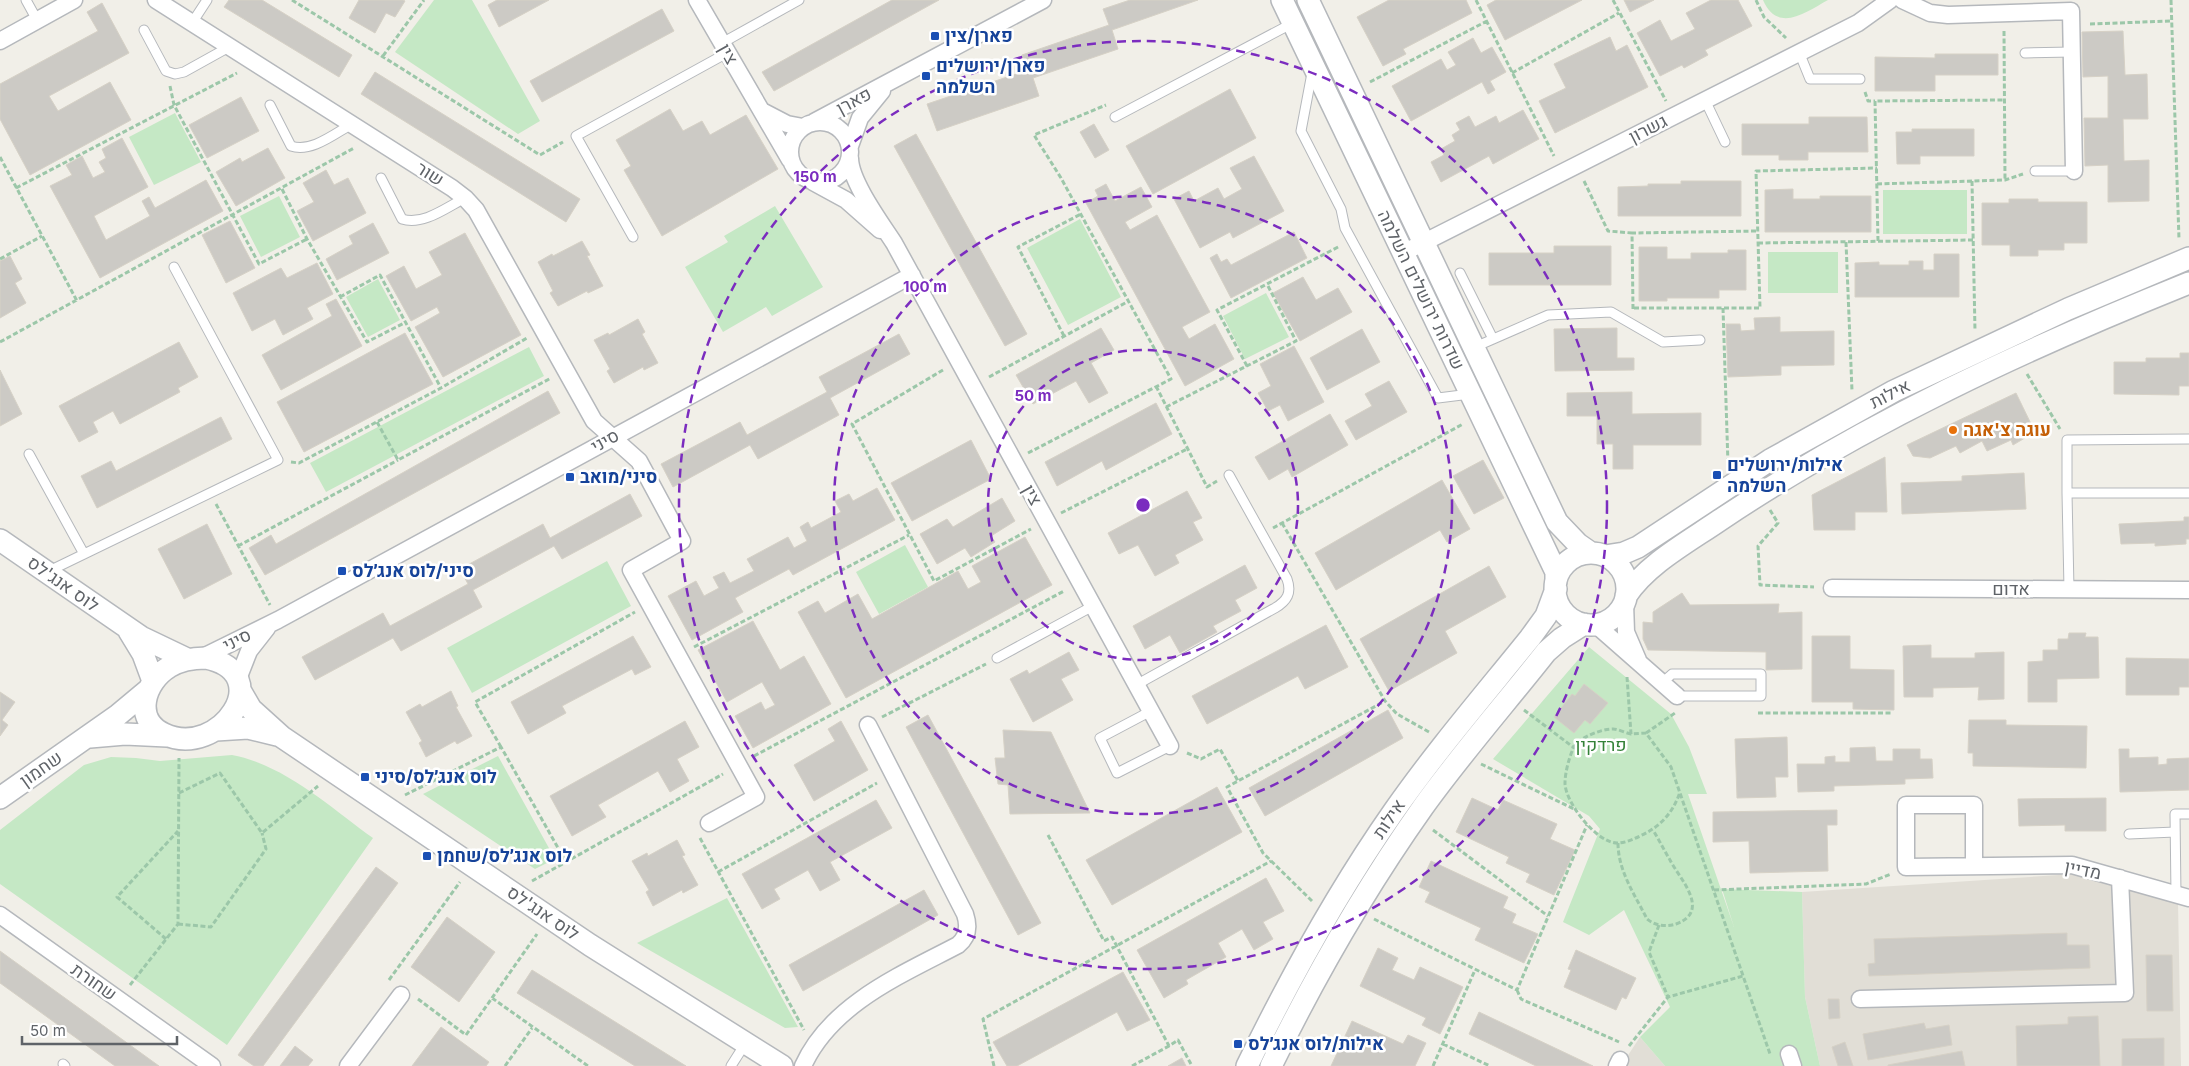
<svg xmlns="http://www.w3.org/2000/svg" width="2189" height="1066" viewBox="0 0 2189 1066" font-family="Inter,Heebo,sans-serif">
  <rect width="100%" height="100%" fill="#f1efe8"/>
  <path fill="#e1ded6" d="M2074 874 2178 902 2181 1066H1820L1805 997 1802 892Z
    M1640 1037 1665 1066H1621Z"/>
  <path fill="#c5e8c5" d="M434 0H472L540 121 518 134 395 52Z
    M1763 0H1828C1806 12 1778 34 1763 0Z
    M175 113 201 162 154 185 129 137Z
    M1883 190H1967V234H1883Z
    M279 196 300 237 261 257 240 216Z
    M775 206 823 287 772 316 766 307 723 332 685 267 728 242 724 236Z
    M1080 219 1121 297 1068 325 1027 248Z
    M1768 252H1838V293H1768Z
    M378 279 400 320 368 337 346 297Z
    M1266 293 1289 337 1245 359 1223 316Z
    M529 347 544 376 326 492 310 463Z
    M905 545 928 587 879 614 856 572Z
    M607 561 631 606 472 693 447 648Z
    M1589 647 1671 714 1689 747 1707 794H1688L1734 927 1722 889 1802 892 1805 997 1820 1066H1665L1640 1037 1670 1007 1624 910 1589 935 1563 922 1600 829 1589 816 1493 759Z
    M232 755C285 765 331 808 373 838L227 1045 0 884V830L84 765 111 757 136 758 160 761Z
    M498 756 555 859 535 869 423 794Z
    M727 898 798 1027 785 1028 637 943Z"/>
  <path fill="#cccac5" stroke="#d6d1c6" d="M229 0H262L352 55 339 77 224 7Z
    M359 0H403L405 1 395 17 386 13 375 33 349 18Z
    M497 0H549L499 27 488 5Z
    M892 0H939L774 91 762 72Z
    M1130 0H1198L1112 30 1118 49 1033 78 1039 96 937 131 927 104 1028 70 1022 55 1109 25 1103 9Z
    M1389 0H1466L1472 13 1403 49 1406 54 1383 66 1357 17Z
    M1496 0H1582L1505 40 1487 5Z
    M1624 0H1654L1630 12Z
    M1711 0H1738L1752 26 1705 50 1708 55 1684 68 1682 65 1660 76 1637 33 1660 20 1671 41 1695 29 1686 13Z
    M102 3 129 53 49 96 58 111 110 82 131 120 30 175 0 119V84L98 31 87 12Z
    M662 9 674 31 542 102 530 81Z
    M2123 31 2125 75 2147 74 2148 119H2123L2124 161 2149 160V201L2108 202V165L2085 166 2084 118H2108V76L2083 77 2082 32Z
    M1610 37 1616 51 1627 45 1648 87 1555 133 1539 101 1566 88 1554 64Z
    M1473 38 1481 53 1492 47 1506 72 1490 81 1495 90 1488 94 1482 82 1411 121 1392 86 1441 59 1447 70 1456 65 1448 52Z
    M1935 54H1998V75H1935V91H1875V57L1935 58Z
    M375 72 580 199 566 222 361 94Z
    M1230 89 1256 138 1153 194 1126 146Z
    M241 97 259 131 207 158 189 125Z
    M670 109 683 131 702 121 710 135 746 115 778 169 662 236 624 170 631 166 616 140Z
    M1523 110 1539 139 1493 164 1489 156 1441 182 1431 162 1444 155 1441 149 1455 141 1452 135 1460 130 1456 123 1469 116 1475 127 1496 116 1499 123Z
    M1809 117H1867L1868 152H1808V160H1779V155H1742V124H1809Z
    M1094 124 1109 150 1095 158 1080 132Z
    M1912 129H1974V156H1920V164H1897L1896 132H1912Z
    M916 134 1027 334 1005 346 894 146Z
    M122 138 148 187 94 216 106 240 150 216 142 201 149 197 155 208 206 180 223 211 100 278 50 186 72 175 66 165 82 156 93 178 105 172 99 162 106 158 102 149Z
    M268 148 285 178 236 206 216 172 240 158 242 162Z
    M1254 156 1284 211 1233 238 1230 232 1200 248 1174 199 1189 191 1194 201 1218 188 1224 199 1242 189 1230 168Z
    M326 170 334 185 348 178 366 213 313 241 297 211 314 202 303 183Z
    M1681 181H1741V216H1618V187L1648 186V184H1681Z
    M1106 184 1115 201 1141 187 1152 207 1125 222 1130 230 1157 215 1210 312 1182 327 1189 339 1215 324 1234 359 1185 386 1086 203 1098 196 1095 190Z
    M1793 189V199H1820V196H1871V232H1765V190Z
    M2009 199H2038V202H2087V243H2064V250H2038V256H2010V245H1982V203H2009Z
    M230 221 255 268 226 283 202 235Z
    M373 223 389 253 337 280 326 259 353 244 349 236Z
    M1294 232 1307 258 1231 298 1210 258 1217 254 1221 262 1227 259 1231 265Z
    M465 233 521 335 443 377 415 327 440 313 437 307 411 321 386 276 404 266 416 289 442 275 429 252Z
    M582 241 590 255 587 256 603 286 588 293 587 291 558 306 550 293 553 291 538 262 552 254 553 256Z
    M1554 246H1611V285H1489V253H1554Z
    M1639 247H1667V259H1691V253H1728V250H1746V290H1719V298H1667V301H1639Z
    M1934 254H1959V297H1855V263L1879 262V265H1909V261H1923V270H1934Z
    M10 256 22 279 15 283 26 303 0 318V261Z
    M317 263 333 294 307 308 313 319 283 335 275 319 252 331 233 293 281 268 287 278Z
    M1303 277 1316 300 1338 288 1352 312 1300 341 1273 293Z
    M336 299 362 346 281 390 262 355 332 316 326 304Z
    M1780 317V332L1834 331V365L1781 366V375L1728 377 1726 324H1740L1741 331 1755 330 1754 318Z
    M638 319 645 332 642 334 658 363 644 370 643 367 614 383 607 371 610 369 594 340 608 333 609 335Z
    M1101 328 1114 350 1091 363 1108 393 1089 403 1076 381 1033 404 1016 375Z
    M1617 328V358H1634V370L1555 371 1554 329Z
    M1362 329 1380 362 1327 390 1310 358Z
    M405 333 433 384 304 452 277 402Z
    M899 334 910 354 830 398 839 415 758 459 750 445 673 487 661 464 740 422 747 435 827 392 819 377Z
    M179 342 198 377 178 388 180 392 120 424 113 411 93 422 98 432 79 442 59 406Z
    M1294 346 1324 402 1288 421 1280 405 1268 411 1258 393 1271 386 1260 364Z
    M2180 353H2189V386H2179V395L2114 394V362H2146V358H2180Z
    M0 370 22 414 0 426Z
    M1389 381 1407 412 1356 440 1345 421 1372 406 1365 394Z
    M548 391 560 413 265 575 249 548 271 535 276 544Z
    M1632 392V414L1701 413V445H1633V469H1613V444H1597V416H1567V393Z
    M2016 393 2035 432 2013 445 2011 440 1987 451 1982 441 1960 453 1956 446 1930 458 1913 456 1907 445Z
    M1156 403 1172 434 1106 470 1102 461 1057 486 1045 462Z
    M1330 414 1348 445 1292 477 1288 469 1269 480 1255 457Z
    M221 417 232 439 97 508 81 476 111 461 116 471Z
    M971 440 991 479 912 521 891 483Z
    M1885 457 1887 512H1855V530H1814L1812 495Z
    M1483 460 1504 498 1474 514 1453 476Z
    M2024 473 2026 509 1902 514 1901 483 1962 481V476Z
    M1442 480 1470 529 1447 542 1440 530 1336 590 1315 553Z
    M877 488 895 520 793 575 789 569 735 598 743 612 692 640 668 596 696 581 704 596 719 588 713 577 724 572 730 583 754 571 747 559 788 537 794 548 807 541 800 527 808 522 811 528 841 512 835 501 849 494 853 501Z
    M1187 491 1202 518 1193 522 1203 540 1175 555 1179 563 1155 576 1138 545 1119 554 1108 533Z
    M630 494 642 516 562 559 554 546 473 590 482 607 401 651 393 638 315 680 302 657 383 613 390 626 468 584 460 569 543 524 550 538Z
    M1002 498 1015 521 991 536 995 542 971 557 965 548 937 564 920 534 947 519 953 527Z
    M2184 517H2189V539H2186V544L2155 546V543L2121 544 2119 524 2184 521Z
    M207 524 232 574 184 599 158 549Z
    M1025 537 1052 585 846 698 798 612 818 601 825 613 858 594 872 619 958 571 968 589 981 582 972 566Z
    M1245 565 1257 588 1235 600 1241 611 1213 626 1217 632 1180 653 1170 635 1145 649 1133 626Z
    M1489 566 1506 597 1445 631 1457 653 1389 691 1360 639Z
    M1682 593 1690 605 1779 604 1778 613 1802 612V669L1766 670V652L1648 650 1643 639V622L1653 623V612Z
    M753 621 780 670 804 656 831 704 753 748 735 716 761 702 765 710 775 705 762 682 727 702 698 650Z
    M1326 625 1348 667 1305 689 1298 676 1207 724 1192 696Z
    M2069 633H2086L2085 637H2098L2099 678 2057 679V702H2028V662L2043 661V650H2058V639H2068Z
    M633 636 651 667 635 675 632 669 562 706 566 713 528 734 511 702Z
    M1812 636H1850V669L1894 670V710L1853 709V702H1812Z
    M1931 645V658H1975V653L2004 652V699L1978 700 1979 687 1933 688V697H1904L1903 646Z
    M1069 652 1079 670 1061 679 1073 700 1033 722 1010 679 1027 670 1029 674Z
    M2126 658 2189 659V687H2179V695H2126Z
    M1584 684 1608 703 1590 724 1585 720 1574 733 1554 717 1572 694 1575 696Z
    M451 691 458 706 456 707 472 736 457 744 455 741 426 757 419 743 422 741 406 712 420 704 422 707Z
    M0 692 15 702 2 720 8 725 0 736Z
    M1388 710 1403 738 1265 816 1249 788Z
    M928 715 1041 923 1018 935 906 727Z
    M1969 720H2006V725L2087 726 2086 768 1973 766V753H1968Z
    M685 721 699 747 677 759 689 781 670 792 658 771 598 805 606 817 572 836 550 796Z
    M841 721 868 770 814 801 794 765 835 741 828 729Z
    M1003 730 1051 732 1090 813 1010 814 1008 785 998 784 995 758H1005Z
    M1787 737 1788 777H1775L1776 797 1737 798 1735 739Z
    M1875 747 1876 761H1893V749H1920V759H1932L1933 778 1905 779V784L1834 786V791L1798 792 1797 764H1825V757L1835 756V762H1850V748Z
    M2119 749H2129V758L2158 757V765L2167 764V759L2189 758V790L2120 792Z
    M1217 787 1242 832 1112 905 1086 860Z
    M1472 798 1498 810 1503 800 1557 824 1550 839 1575 850 1554 895 1526 882 1530 874 1506 863 1509 857 1456 832Z
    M2106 798V831H2065V825L2019 826 2018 799Z
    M876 800 892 828 830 862 840 880 820 891 808 870 774 889 780 899 762 909 742 874Z
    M1837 810V825H1827L1828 871 1750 873 1749 841 1713 842V812Z
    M677 840 685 855 682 856 698 885 683 893 682 890 653 906 646 892 649 890 632 861 647 853 648 856Z
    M1431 861 1508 897 1503 908 1516 914 1512 923 1538 934 1524 963 1475 940 1481 928 1425 902 1430 892 1419 887Z
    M376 867 398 883 263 1066H254L238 1055Z
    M1266 878 1284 911 1263 922 1273 939 1254 950 1242 929 1218 943 1226 957 1186 980 1188 984 1164 998 1137 950Z
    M924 890 938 915 803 991 789 965Z
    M447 917 495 952 459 1002 411 967Z
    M2067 933V945H2089L2090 968 1869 976 1868 964 1875 963 1874 939Z
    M1378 948 1398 958 1392 970 1414 980 1420 967 1463 987 1440 1034 1422 1025 1426 1018 1360 986Z
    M1576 950 1636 978 1626 999 1622 997 1616 1010 1564 987 1571 970 1568 969Z
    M0 951 159 1066H115L0 983Z
    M2146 955H2172L2173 1011H2147Z
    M532 970 686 1066H635L517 993Z
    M1123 972 1150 1020 1127 1031 1117 1012 1017 1066H1007L993 1042Z
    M1828 999H1839L1840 1018 1829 1019Z
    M1479 1012 1593 1066H1536L1469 1034Z
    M2098 1016 2100 1066H2017L2016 1026 2068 1024V1017Z
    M1352 1021 1403 1044 1408 1035 1426 1043 1415 1066H1331Z
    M1924 1023 1926 1029 1949 1025 1952 1045 1868 1060 1863 1034Z
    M441 1027 489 1062 486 1066H412Z
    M2164 1038V1066H2122V1039Z
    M1845 1042 1853 1066H1838L1832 1047Z
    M295 1046 313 1060 308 1066H280Z
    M1962 1051 1965 1066H1888V1065Z
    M1182 1058 1186 1066H1168Z"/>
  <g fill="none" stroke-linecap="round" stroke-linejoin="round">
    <g stroke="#b5b8bc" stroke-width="11">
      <path id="service" d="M26 0 37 20
        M192 23 207 0
        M144 30 166 71 175 74 184 72 229 47
        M722 43 799 0
        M1799 52 1810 79H1860
        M2025 53 2072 52
        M1312 73 1301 131 1341 209 1345 228 1438 398 1470 394
        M1705 100 1725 142
        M270 105 291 146C311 153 334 134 352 124
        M1115 117 1293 23
        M2035 171H2074
        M381 178 402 219C423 226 447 207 465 198
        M633 237 576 136 727 53
        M1460 273 1493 339
        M1475 347 1548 315 1611 312 1663 342 1700 340
        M2189 439 2067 440V493H2189
        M29 454 84 554
        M2067 493 2069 589
        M47 572 278 460 174 267
        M997 658 1093 606
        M1662 683 1672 674H1761V696H1677
        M1136 685 1275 608C1287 601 1292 593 1287 579L1229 475
        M1151 711 1100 738 1117 773 1170 746
        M2129 834 2175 832
        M2176 895 2175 814H2189
        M63 1064 65 1066
        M731 1066 745 1044"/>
    </g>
    <g stroke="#b5b8bc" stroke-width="19">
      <path id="minor" d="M156 0 452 188 465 198 476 210 594 421 639 461 682 541 631 570 756 797 709 823
        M697 0 790 160
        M1902 0 1930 13 1948 15 2071 11 2074 171
        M0 41 74 0
        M762 111 787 124 803 127
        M790 152a30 30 0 1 1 60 0a30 30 0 1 1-60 0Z
        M814 122 1043 0
        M850 146 860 118 882 91
        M850 158C850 181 881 223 894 243L1170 746
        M813 182 846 200 880 230
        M1403 253 1858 23 1890 0
        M1832 588 2189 590
        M1625 603 1626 632 1638 660
        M1595 624 1677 696
        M201 658 278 620 912 275
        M238 679 249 651 267 628
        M1974 865V805H1906V867L2072 865 2189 898
        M0 915 212 1066
        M1860 999 2125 993 2120 878
        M1789 1054 1793 1066
        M348 1066 401 995
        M803 1066C831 1004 901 975 958 945 968 937 969 926 965 914L868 725
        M1617 1066 1620 1060"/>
    </g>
    <g stroke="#b5b8bc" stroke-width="24">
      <path id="tertiary" d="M1282 0 1556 572V582
        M1308 0 1557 522 1578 544 1591 553
        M0 540 141 637 187 659
        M1555 589a36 36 0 1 1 72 0a36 36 0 1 1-72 0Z
        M1605 556 1624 553 1638 547 1770 460 1894 391 2068 309 2189 258
        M1626 596C1647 564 1688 542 1720 520 1865 423 2027 348 2189 283
        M129 631 143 654 153 681
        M206 658C279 673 220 760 164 734 133 720 144 682 169 667 180 660 193 658 206 658Z
        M240 690 251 709 282 737 590 945 782 1066
        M216 730 248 728 277 735
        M90 737 125 734 167 736
        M0 798 118 715 148 690
        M1247 1066C1290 978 1338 891 1394 811 1436 751 1484 695 1530 638L1546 616 1556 589
        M1271 1066C1315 976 1365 889 1423 807 1461 754 1505 704 1546 652L1562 638 1584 624"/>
    </g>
    <path stroke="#9cc7a9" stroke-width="3" stroke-dasharray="5 2.5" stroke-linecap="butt" d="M292 0 540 155 563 142
      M1476 0 1554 156
      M1613 0 1666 101
      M1756 0 1764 17 1786 38
      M2171 0 2179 239
      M2090 24 2171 21
      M2004 31 2005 180
      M383 56 424 0
      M1512 73 1619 13
      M1370 82 1487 21
      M170 86 174 105 259 264 307 239
      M1865 92 1868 101H1875
      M0 157 77 301
      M1584 181 1608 231 1632 233
      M1972 181 1975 331
      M1877 184 2005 180 2023 174
      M16 188 237 73
      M282 189 307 239 367 342 406 322
      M1878 241 1875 101 2004 100
      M1846 242 1852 391
      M1758 243 1973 240
      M0 259 42 236
      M340 297 380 275 441 388
      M1634 308H1760L1756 171 1877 168
      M1723 308 1728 464
      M1633 309 1632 233 1758 231
      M1064 336 1018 247 1081 214
      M0 342 354 148
      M1247 366 1217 310 1340 246
      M943 370 852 424 934 581 1031 529
      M2027 374 2060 429
      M989 377 1129 301
      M1156 386 1207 487 1217 481
      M1166 407 1296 341 1267 284
      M377 422 398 460 551 378
      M1028 453 1171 379 1061 178 1034 135 1106 105
      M291 462 299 463 441 388 527 338
      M216 504 270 605
      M1770 510 1778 523 1758 546 1760 585 1814 587
      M1061 513 1187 449
      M1282 523 1385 701 1397 714 1429 732
      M1273 528 1463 424
      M238 546 398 460
      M694 647 909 535
      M1627 677 1631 734 1646 733 1671 767 1770 1054
      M1524 710 1573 747
      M1758 713H1892
      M882 717 986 664
      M1646 733 1675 713
      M1631 734C1626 733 1618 729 1613 729 1601 729 1577 738 1573 749 1569 758 1565 773 1565 783 1565 802 1597 844 1618 843 1625 843 1634 839 1640 836 1660 827 1673 813 1680 792
      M501 747 475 702 635 612
      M1187 753 1201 759 1220 749 1238 781
      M754 756 1064 591
      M1481 764 1574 809
      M179 793 220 773 262 833 318 786
      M405 795 501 747 566 862
      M1433 830 1548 916
      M1048 835 1104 941 1112 937 1169 1046 1178 1040 1192 1066
      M700 838 804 1030
      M1618 843C1618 871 1635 895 1647 919 1655 926 1667 927 1676 924 1712 911 1679 878 1670 860 1664 850 1659 840 1653 830
      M718 872 877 783
      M532 881 723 774
      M1714 890 1866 884 1891 874
      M1312 901 1263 853 1227 787 1385 701
      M1374 919 1517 990 1587 825
      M178 924 211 927 266 849 262 833
      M1659 925 1649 952 1668 997 1743 976
      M166 939 117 897 178 831
      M389 980 460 882
      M130 985 178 924 179 758
      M1517 990 1521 999 1619 1042
      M492 998 588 1066
      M418 999 466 1035 537 934
      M1443 1044 1490 1066
      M1629 1046 1668 997
      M505 1066 532 1028
      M994 1066 983 1019 1271 861
      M1132 1066 1169 1046
      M1433 1066 1475 970"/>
    <use href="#service" stroke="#fff" stroke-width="9"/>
    <use href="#minor" stroke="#fff" stroke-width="16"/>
    <use href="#tertiary" stroke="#fff" stroke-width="21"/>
  </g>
  <g fill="none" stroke="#7b2cbf" stroke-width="2.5" stroke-dasharray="9 6">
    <circle cx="1143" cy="505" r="155"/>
    <circle cx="1143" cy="505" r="309"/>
    <circle cx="1143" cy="505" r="464"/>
  </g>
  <g fill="#1a4fb4" stroke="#fff" stroke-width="2">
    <rect x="930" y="31" width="10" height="10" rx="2.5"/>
    <rect x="921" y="71" width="10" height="10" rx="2.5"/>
    <rect x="1712" y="470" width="10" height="10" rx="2.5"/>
    <rect x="565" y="472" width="10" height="10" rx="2.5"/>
    <rect x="337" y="566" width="10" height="10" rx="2.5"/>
    <rect x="360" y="772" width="10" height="10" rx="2.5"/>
    <rect x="422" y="851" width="10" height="10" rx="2.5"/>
    <rect x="1233" y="1039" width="10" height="10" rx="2.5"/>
  </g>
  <circle fill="#e8710a" stroke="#fff" stroke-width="2" cx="1953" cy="430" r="5"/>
  <g text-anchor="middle" stroke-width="5" stroke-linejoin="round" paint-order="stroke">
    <g font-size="18" font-weight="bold" fill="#164399" stroke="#fff" text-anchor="start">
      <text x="945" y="42">פארן/צין</text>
      <text x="936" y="72">פארן/ירושלים<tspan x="936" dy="21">השלמה</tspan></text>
      <text x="1727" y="471">אילות/ירושלים<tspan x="1727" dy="21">השלמה</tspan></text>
      <text x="580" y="483">סיני/מואב</text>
      <text x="352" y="577">סיני/לוס אנג׳לס</text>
      <text x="375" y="783">לוס אנג׳לס/סיני</text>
      <text x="437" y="862">לוס אנג׳לס/שחמן</text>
      <text x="1248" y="1050">אילות/לוס אנג׳לס</text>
    </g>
    <g font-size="18" fill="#5f6368" stroke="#fff">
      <text transform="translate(728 54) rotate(61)" y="6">צין</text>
      <text transform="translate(854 101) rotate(-28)" y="6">פארן</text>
      <text transform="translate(1648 129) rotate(-27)" y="6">גשרון</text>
      <text transform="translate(430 174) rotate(32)" y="6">שור</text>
      <text transform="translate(1421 290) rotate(64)" y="6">שדרות ירושלים השלמה</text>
      <text transform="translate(1890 394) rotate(-27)" y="6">אילות</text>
      <text transform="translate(605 441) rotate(-29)" y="6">סיני</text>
      <text transform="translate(1032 495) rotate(61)" y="6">צין</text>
      <text transform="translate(63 584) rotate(35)" y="6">לוס אנג'לס</text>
      <text x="2011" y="595">אדום</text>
      <text transform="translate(237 640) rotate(-26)" y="6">סיני</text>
      <text transform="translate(41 769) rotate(-35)" y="6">שחמון</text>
      <text transform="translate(1389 819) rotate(-56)" y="6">אילות</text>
      <text transform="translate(2083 870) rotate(11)" y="6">מדיין</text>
      <text transform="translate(543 913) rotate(34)" y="6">לוס אנג'לס</text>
      <text transform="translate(94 982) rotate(35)" y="6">שחורת</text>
    </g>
    <g font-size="18" font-weight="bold" fill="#c56008" stroke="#fff" text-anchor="start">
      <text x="1963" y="436">עוגה צ'אגה</text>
    </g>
    <g font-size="18" fill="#348238" stroke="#fff">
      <text x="1601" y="751">פרדקין</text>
    </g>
  </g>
  <circle cx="1143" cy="505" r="8" fill="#7b2cbf" stroke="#fff" stroke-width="2.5"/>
  <g font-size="15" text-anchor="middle" font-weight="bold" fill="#7b2cbf" stroke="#fff" stroke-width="5" stroke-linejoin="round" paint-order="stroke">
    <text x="815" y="182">150 m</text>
    <text x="925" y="292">100 m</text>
    <text x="1033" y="401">50 m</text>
  </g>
  <path d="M22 1036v8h155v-8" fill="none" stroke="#5f6368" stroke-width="2.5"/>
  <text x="30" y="1036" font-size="15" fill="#5f6368" stroke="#ffffff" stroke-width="4" paint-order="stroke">50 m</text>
</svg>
